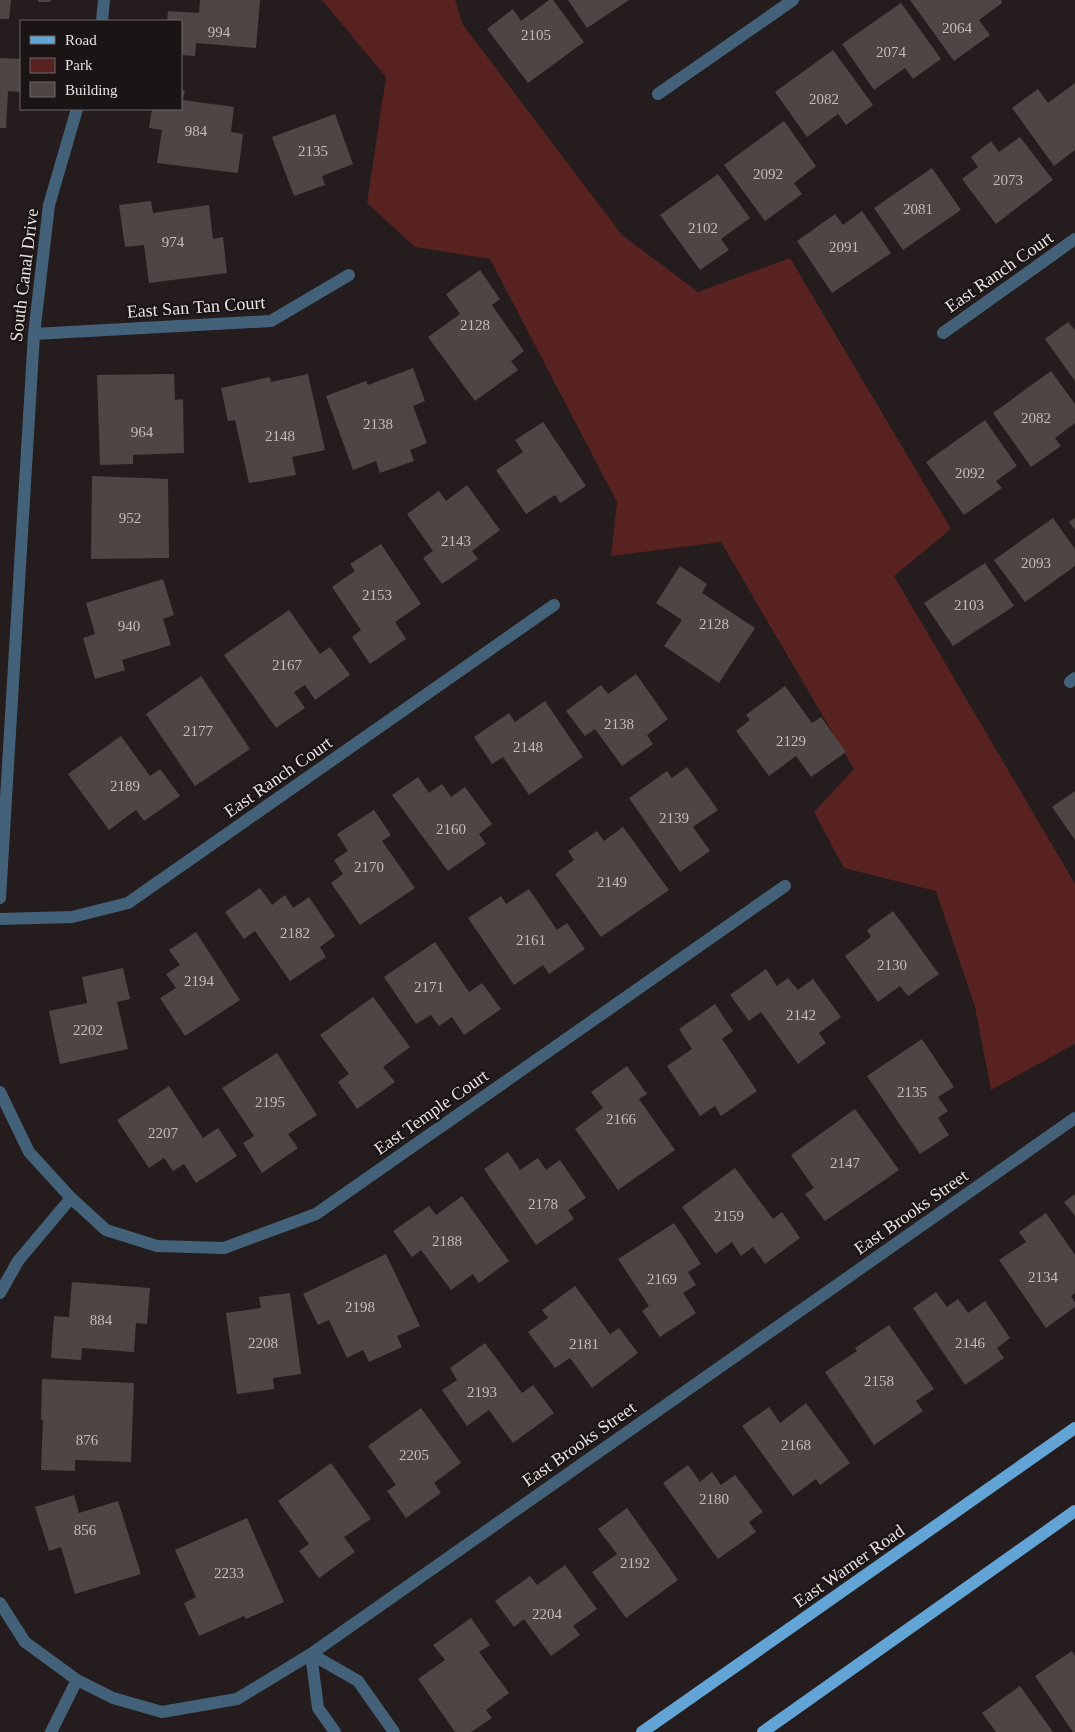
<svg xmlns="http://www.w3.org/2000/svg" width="1075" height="1732" viewBox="0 0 1075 1732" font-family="Georgia,serif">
  <rect width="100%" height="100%" fill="#251d1d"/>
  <path fill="#582221" d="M322 0H455L463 25 622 235 698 292 790 258 951 529 894 576 1075 884V1044L991 1090 975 1007 936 891 844 868 814 812 854 769 721 542 611 556 617 502 490 259 415 247 367 203 386 77Z"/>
  <path fill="#4e4645" d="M0 0H11L9 19H0Z
    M38 0H51L50 2H38Z
    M200 0H260L256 48 196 43 195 56 181 55V21H167L168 11 199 13Z
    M549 0H553L584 42 528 83 487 29 513 9 521 21Z
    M568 0H629L587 28Z
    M910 0H1001L1002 3 979 20 990 35 954 61Z
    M901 3 941 59 913 79 905 68 874 90 842 44Z
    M833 50 873 105 846 125 838 114 807 137 775 92Z
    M0 58 21 59V92L8 91 6 128H0Z
    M1075 83V150L1054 166 1012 108 1038 89 1048 103Z
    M181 90H185L183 100 234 107 231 132 243 134 238 173 157 163 162 130 149 128 152 109H181Z
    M335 114 353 164 322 176 325 185 294 196 272 137Z
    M784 121 816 166 794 183 802 194 765 221 724 165Z
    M1020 137 1053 180 996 224 962 179 978 167 971 157 991 141 999 152Z
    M932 168 961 210 903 250 874 208Z
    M718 174 750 218 721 239 729 250 700 270 660 215Z
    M151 201 153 213 209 205 213 239 223 237 227 273 149 283 144 245 125 247 119 205Z
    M862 211 891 253 832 293 797 241 835 214 843 225Z
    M480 270 500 299 492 305 524 351 511 361 518 370 475 401 428 337 460 314 446 294Z
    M1068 322 1075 330V381L1045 339Z
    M413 368 425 401 413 406 427 443 410 450 414 461 380 473 376 461 353 470 326 396 366 381 368 385Z
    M1051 371 1075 404V423L1055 438 1061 446 1031 467 993 413Z
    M174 374 175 400 183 399 184 453 133 455V464L100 465 97 375Z
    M308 374 325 450 292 457 296 475 249 483 235 420 228 421 221 388 270 377 271 382Z
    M985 420 1017 466 996 481 1002 488 964 515 926 462Z
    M543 422 586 486 560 503 555 495 526 514 496 470 523 452 515 440Z
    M92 476 168 479 169 558 91 559Z
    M467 485 500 530 472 551 478 559 442 584 423 558 433 551 407 514 439 491 446 501Z
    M1053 518 1075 549V566L1025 602 994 560Z
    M1075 518V530L1069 522Z
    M381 544 421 604 395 622 406 639 370 664 352 637 361 630 332 587 355 571 350 564Z
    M985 563 1014 606 953 646 924 603Z
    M680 566 707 584 702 593 755 628 719 683 664 646 682 620 656 603Z
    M163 579 174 615 163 619 171 645 122 660 125 670 95 679 83 638 95 634 86 603Z
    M289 610 320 654 330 647 350 675 315 700 305 685 294 692 305 708 276 728 224 655Z
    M636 674 668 719 647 735 653 744 622 766 595 729 585 736 566 711 601 685 608 694Z
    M201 676 250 749 195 786 146 714Z
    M785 686 812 723 821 717 846 752 811 777 796 756 769 776 736 731 750 720 746 715Z
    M545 701 583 757 529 795 503 757 492 764 474 737 509 713 515 722Z
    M121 736 150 776 160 769 180 796 144 821 136 810 109 830 68 774Z
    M687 767 718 810 693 827 710 851 680 872 629 798 667 771 672 778Z
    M418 777 429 793 442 784 451 797 465 787 492 824 479 834 486 844 448 871 392 795Z
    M1075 791V840L1052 807Z
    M374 810 391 835 382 841 415 888 360 925 331 883 343 874 334 860 348 851 337 834Z
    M623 827 669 890 601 937 555 874 574 860 568 851 597 831 604 841Z
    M260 888 272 905 285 895 293 908 309 897 335 936 320 947 326 957 290 981 255 931 244 939 225 912Z
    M529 889 557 930 567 923 585 949 549 974 543 965 514 985 468 918 501 896 506 904Z
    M893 911 939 974 908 996 900 986 878 1002 845 956 871 937 867 930Z
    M196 932 240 1000 185 1036 160 998 176 988 166 974 180 965 169 950Z
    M435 942 469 992 482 983 501 1009 464 1035 452 1017 439 1026 431 1015 416 1024 384 977Z
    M123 968 130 999 117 1002 128 1049 60 1064 49 1011 87 1003 82 977Z
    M766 969 777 986 788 978 798 990 813 979 841 1017 819 1033 826 1043 798 1064 761 1012 749 1021 730 995Z
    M373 997 410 1047 383 1067 395 1082 357 1109 338 1082 349 1074 320 1035Z
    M715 1004 733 1031 722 1039 757 1091 721 1116 715 1106 700 1116 667 1066 692 1049 679 1029Z
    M922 1039 954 1087 938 1097 948 1111 938 1118 949 1135 920 1154 867 1076Z
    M277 1053 317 1115 288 1134 298 1148 262 1173 243 1143 254 1136 222 1088Z
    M627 1066 647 1094 639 1099 675 1150 618 1190 575 1129 603 1108 591 1092Z
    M169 1086 203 1138 218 1128 237 1156 196 1183 184 1164 173 1171 164 1158 149 1168 117 1120Z
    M855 1109 899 1170 825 1221 805 1194 814 1188 791 1155Z
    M508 1152 520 1170 538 1158 546 1170 560 1160 586 1198 568 1210 574 1219 536 1245 484 1169Z
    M735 1168 773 1219 782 1212 800 1238 765 1264 753 1247 741 1256 732 1242 716 1254 682 1207Z
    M1075 1194V1216L1064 1202Z
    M462 1196 509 1261 479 1283 473 1274 451 1290 421 1250 412 1257 393 1231 429 1206 436 1215Z
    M1046 1213 1075 1255V1293L1071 1296 1075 1302V1307L1046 1328 999 1260 1026 1242 1019 1232Z
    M674 1223 701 1264 688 1272 696 1285 683 1293 696 1313 660 1337 642 1311 649 1306 618 1259Z
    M386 1254 420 1326 397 1336 402 1347 369 1362 363 1350 347 1358 329 1320 318 1325 303 1294Z
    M72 1282 150 1288 147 1324 136 1323 134 1352 82 1348 81 1360 51 1358 54 1316 69 1317Z
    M575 1286 610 1334 619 1328 638 1353 592 1388 570 1358 555 1368 528 1332 548 1318 542 1310Z
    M936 1292 947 1307 958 1299 968 1313 985 1301 1010 1338 997 1348 1004 1358 965 1385 913 1308Z
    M290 1293 301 1374 273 1378 274 1389 237 1394 226 1313 261 1308 259 1297Z
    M889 1325 934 1389 916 1401 923 1411 874 1445 825 1372 857 1351 855 1348Z
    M485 1343 522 1393 533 1385 554 1413 513 1443 489 1410 467 1426 442 1390 457 1380 450 1368Z
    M42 1379 134 1383 131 1462 75 1460V1471L41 1470 43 1420H41Z
    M806 1403 850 1463 820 1485 816 1479 793 1496 742 1426 769 1407 780 1423Z
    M421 1408 461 1463 434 1483 441 1493 406 1518 387 1491 396 1485 368 1446Z
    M331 1463 371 1519 344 1537 355 1552 319 1578 299 1551 309 1544 278 1501Z
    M688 1465 700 1482 712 1472 721 1485 735 1475 763 1512 749 1522 756 1532 718 1559 663 1483Z
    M74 1495 79 1513 118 1501 141 1574 75 1594 61 1547 49 1551 35 1507Z
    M627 1508 678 1580 626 1618 592 1572 617 1554 598 1529Z
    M247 1518 284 1602 246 1619 244 1616 199 1636 184 1603 196 1597 175 1550Z
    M565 1565 597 1609 573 1626 580 1635 551 1656 524 1619 514 1627 495 1601 530 1576 537 1585Z
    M471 1618 490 1645 479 1652 509 1693 486 1710 492 1718 471 1732H455L418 1679 445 1660 433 1645Z
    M1072 1651 1075 1656V1732H1073L1035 1676Z
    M1020 1686 1053 1732H996L982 1713Z"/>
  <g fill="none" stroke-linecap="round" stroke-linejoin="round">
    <path stroke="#43627a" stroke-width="12" d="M102 21 104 0
      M658 94 793 0
      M943 333 1075 239
      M34 334 271 321 349 275
      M1070 682 1075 678
      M0 898 34 334 49 205 77 109
      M0 919 72 917 128 903 554 605
      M0 1092 29 1152 71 1198 18 1261 0 1293
      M71 1198 106 1230 157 1246 224 1248 316 1214 785 886
      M0 1603 25 1642 77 1680 113 1698 162 1712 237 1699 311 1654 1075 1118
      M311 1654 358 1681 394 1732
      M311 1654 318 1708 335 1732
      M51 1732 77 1680"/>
    <path stroke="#63a4d6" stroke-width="12" d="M642 1732 1075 1428
      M763 1732 1075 1511"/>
  </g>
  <g text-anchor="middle" stroke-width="4.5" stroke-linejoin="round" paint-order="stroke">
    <g font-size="15" fill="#c1bbba">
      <text x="957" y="33">2064</text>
      <text x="219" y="37">994</text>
      <text x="536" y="40">2105</text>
      <text x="891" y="57">2074</text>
      <text x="824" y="104">2082</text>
      <text x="196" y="136">984</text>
      <text x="313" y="156">2135</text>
      <text x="768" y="179">2092</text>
      <text x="1008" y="185">2073</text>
      <text x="918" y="214">2081</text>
      <text x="703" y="233">2102</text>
      <text x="173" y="247">974</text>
      <text x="844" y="252">2091</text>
      <text x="475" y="330">2128</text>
      <text x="1036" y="423">2082</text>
      <text x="378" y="429">2138</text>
      <text x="142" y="437">964</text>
      <text x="280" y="441">2148</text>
      <text x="970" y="478">2092</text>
      <text x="130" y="523">952</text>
      <text x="456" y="546">2143</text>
      <text x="1036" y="568">2093</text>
      <text x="377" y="600">2153</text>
      <text x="969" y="610">2103</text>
      <text x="714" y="629">2128</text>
      <text x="129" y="631">940</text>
      <text x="287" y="670">2167</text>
      <text x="619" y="729">2138</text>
      <text x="198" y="736">2177</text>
      <text x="791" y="746">2129</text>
      <text x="528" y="752">2148</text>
      <text x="125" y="791">2189</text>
      <text x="674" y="823">2139</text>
      <text x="451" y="834">2160</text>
      <text x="369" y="872">2170</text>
      <text x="612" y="887">2149</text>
      <text x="295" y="938">2182</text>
      <text x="531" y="945">2161</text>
      <text x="892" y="970">2130</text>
      <text x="199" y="986">2194</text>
      <text x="429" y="992">2171</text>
      <text x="801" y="1020">2142</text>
      <text x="88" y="1035">2202</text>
      <text x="912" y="1097">2135</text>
      <text x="270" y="1107">2195</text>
      <text x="621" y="1124">2166</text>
      <text x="163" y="1138">2207</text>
      <text x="845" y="1168">2147</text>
      <text x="543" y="1209">2178</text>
      <text x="729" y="1221">2159</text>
      <text x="447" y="1246">2188</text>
      <text x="1043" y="1282">2134</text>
      <text x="662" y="1284">2169</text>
      <text x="360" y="1312">2198</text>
      <text x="101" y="1325">884</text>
      <text x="263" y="1348">2208</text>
      <text x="970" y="1348">2146</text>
      <text x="584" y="1349">2181</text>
      <text x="879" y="1386">2158</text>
      <text x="482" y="1397">2193</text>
      <text x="87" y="1445">876</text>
      <text x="796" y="1450">2168</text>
      <text x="414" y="1460">2205</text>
      <text x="714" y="1504">2180</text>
      <text x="85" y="1535">856</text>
      <text x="635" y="1568">2192</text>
      <text x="229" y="1578">2233</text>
      <text x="547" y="1619">2204</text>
    </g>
    <g font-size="18" fill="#e7e2e1" stroke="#1b1414">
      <text transform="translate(999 272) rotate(-35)" y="6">East Ranch Court</text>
      <text transform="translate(24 275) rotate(-83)" y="6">South Canal Drive</text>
      <text transform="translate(196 307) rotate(-4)" y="6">East San Tan Court</text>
      <text transform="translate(278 777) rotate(-35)" y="6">East Ranch Court</text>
      <text transform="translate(431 1112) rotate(-35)" y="6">East Temple Court</text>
      <text transform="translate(911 1212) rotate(-35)" y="6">East Brooks Street</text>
      <text transform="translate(579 1444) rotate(-35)" y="6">East Brooks Street</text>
      <text transform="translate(849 1566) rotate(-35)" y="6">East Warner Road</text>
    </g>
  </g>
  <rect x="20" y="20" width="162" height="90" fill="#1b1414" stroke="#6d6666"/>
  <rect x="30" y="36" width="25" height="8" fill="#63a4d6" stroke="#6d6666"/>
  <text x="65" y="45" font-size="15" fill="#e7e2e1">Road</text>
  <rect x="30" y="58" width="25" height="15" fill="#582221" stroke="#6d6666"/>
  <text x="65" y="70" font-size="15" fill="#e7e2e1">Park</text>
  <rect x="30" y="82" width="25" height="15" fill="#4e4645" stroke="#6d6666"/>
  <text x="65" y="95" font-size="15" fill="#e7e2e1">Building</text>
</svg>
